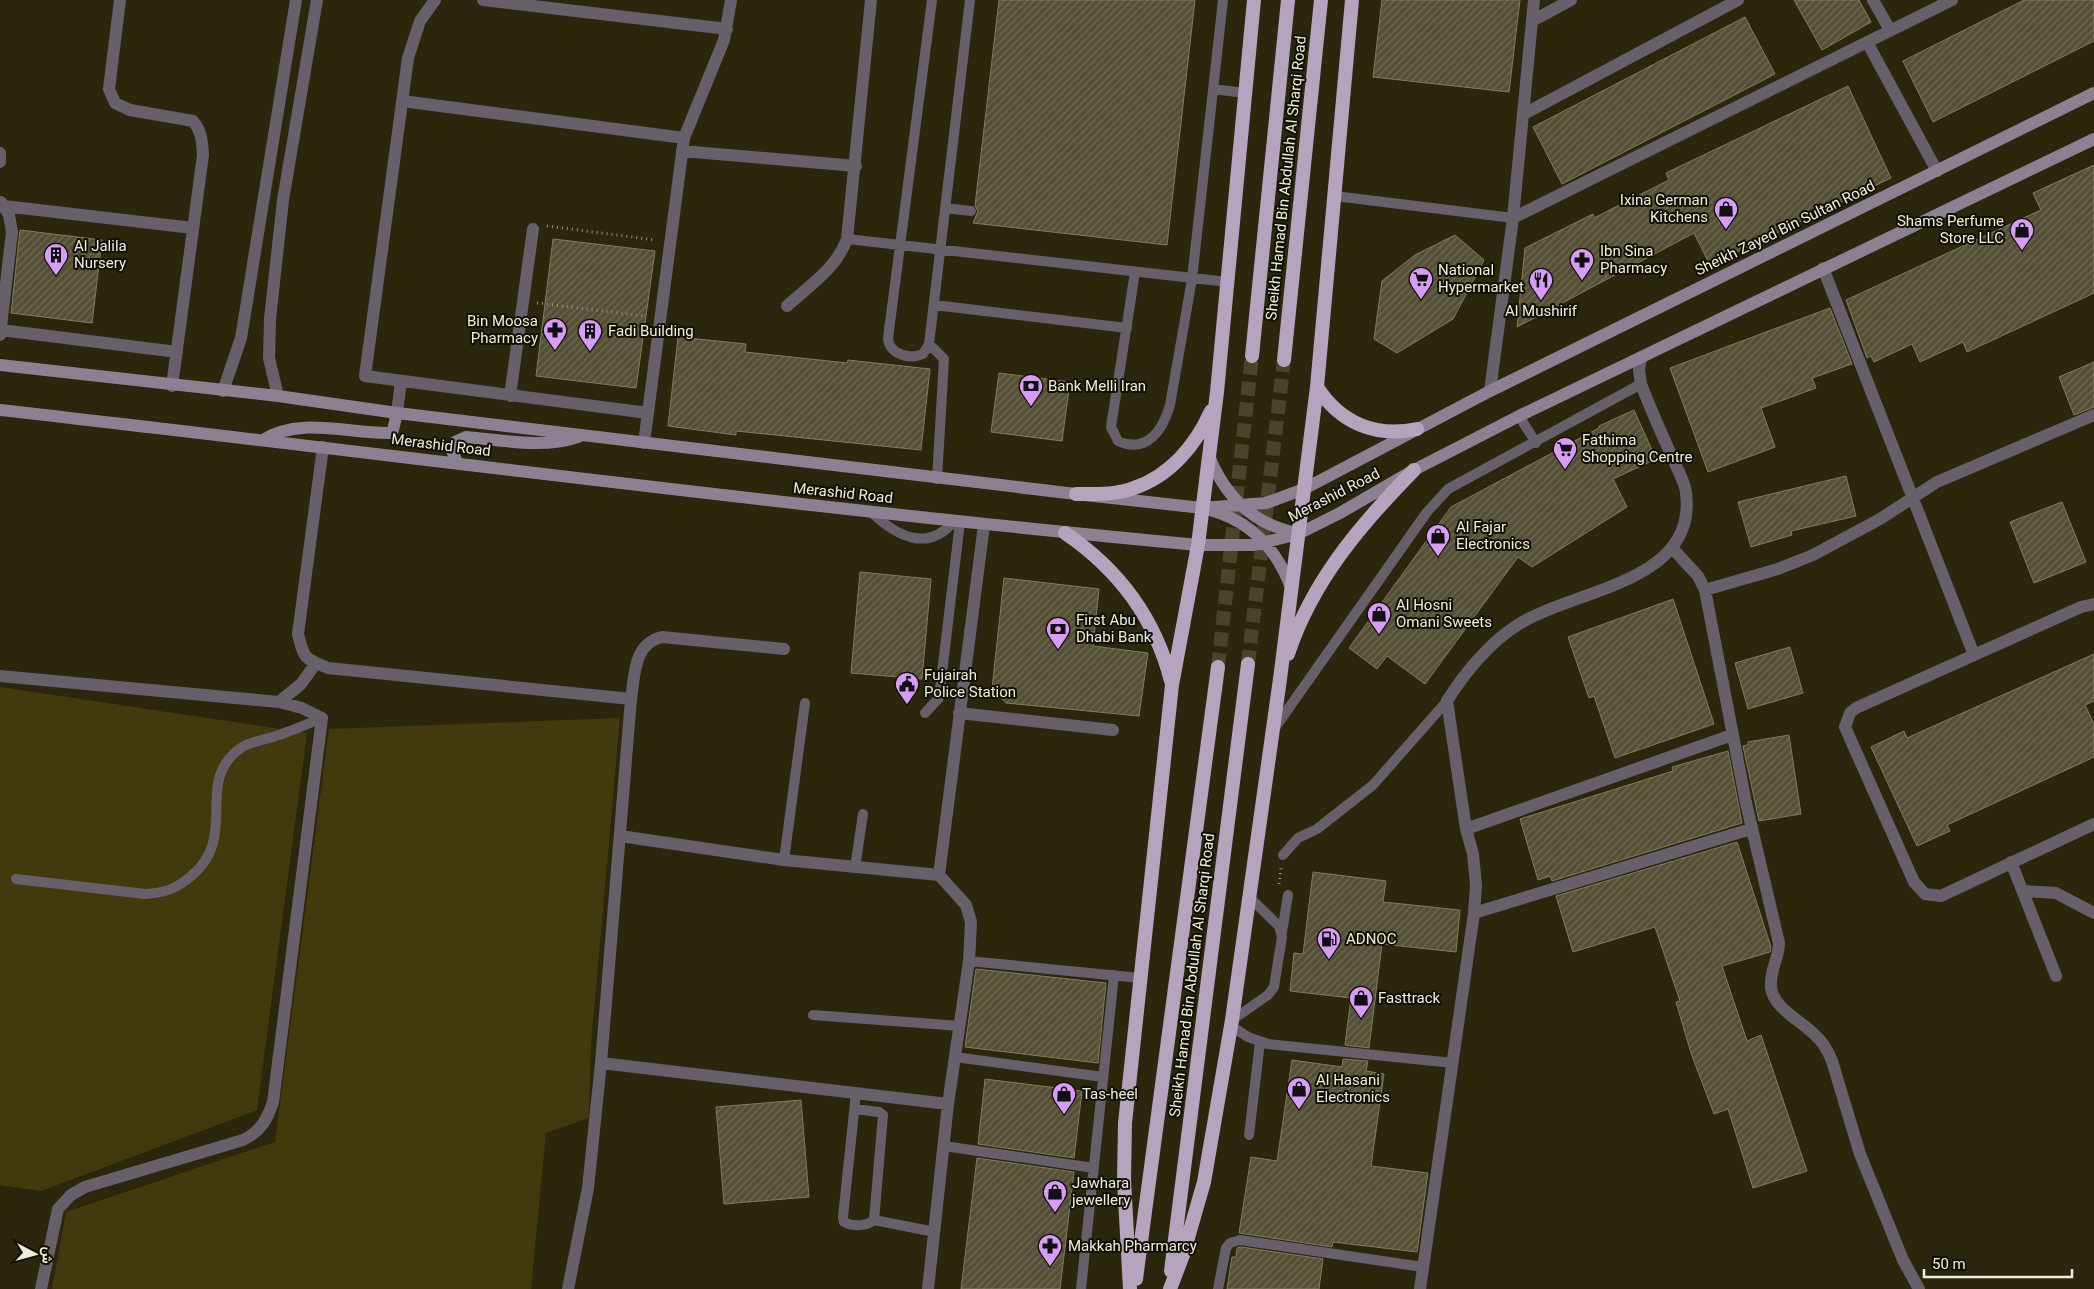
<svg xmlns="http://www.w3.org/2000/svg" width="2094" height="1289" viewBox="0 0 2094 1289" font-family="Roboto,Vazirmatn,sans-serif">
  <defs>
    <pattern id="building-hatch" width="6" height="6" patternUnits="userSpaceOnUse" patternTransform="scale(1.25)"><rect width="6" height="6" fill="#545035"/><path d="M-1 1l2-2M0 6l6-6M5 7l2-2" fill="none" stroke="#6d6a52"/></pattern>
  </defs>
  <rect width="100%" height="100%" fill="#2b270c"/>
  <path fill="#413a0d" d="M0 687 307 733 257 1110 41 1191 0 1185Z
    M620 718 591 1045 589 1118 546 1133 531 1289H52L66 1212 275 1142 329 729Z"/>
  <path fill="url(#building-hatch)" stroke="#807c5f" d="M999 0H1195L1167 245 973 223 978 211 975 206Z
    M1382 0H1520L1509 92 1373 77Z
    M1794 0H1859L1871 22 1822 50Z
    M2024 0H2094V41L1933 122 1903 61Z
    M1745 17 1775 74 1562 184 1533 127Z
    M1848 86 1891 178 1710 265 1694 233 1517 327 1525 248 1593 214 1594 218 1669 180 1666 173Z
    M2094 165V293L1967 352 1963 342 1920 362 1912 344 1874 362 1871 356 1867 358 1846 300 2041 210 2033 193Z
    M20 230 102 240 92 323 11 313Z
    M1455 235 1484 260 1453 319 1397 353 1374 339 1382 281 1415 255Z
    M553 239 655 251 636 388 536 376Z
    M1830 308 1852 364 1812 378 1816 388 1761 408 1775 447 1708 472 1670 368Z
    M678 337 746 344 745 352 847 363 848 360 930 369 921 450 736 431V435L668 426Z
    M2094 362V407L2074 415 2059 377Z
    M999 373 1070 382 1062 441 991 432Z
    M1634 410 1656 459 1613 479 1627 507 1532 567 1518 557 1425 684 1387 656 1377 669 1349 648 1451 507 1599 428V426Z
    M1846 476 1856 516 1791 531 1792 535 1751 547 1738 502Z
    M2062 502 2086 562 2034 583 2010 522Z
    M860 572 931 579 922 679 851 673Z
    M1004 578 1099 589 1093 646 1148 653 1139 716 1006 703 992 689Z
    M1673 599 1714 724 1615 758 1594 696 1589 698 1568 637Z
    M1790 647 1803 693 1748 709 1735 663Z
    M2094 654V701L2085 705 2094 724V757L1947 825 1950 831 1917 846 1871 747 1904 731 1907 738Z
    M1789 735 1801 814 1759 821 1743 746 1748 745V742Z
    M1728 751 1742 823 1552 881 1550 876 1538 880 1520 819 1673 771 1672 767Z
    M1737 842 1771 947 1770 952 1722 966 1747 1041 1761 1035 1807 1171 1753 1188 1728 1109 1714 1114 1691 1053 1676 1002 1680 1001 1655 927 1573 952 1556 896Z
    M1313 872 1386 881 1383 902 1460 910 1456 952 1382 944 1369 1048 1345 1045 1351 998 1290 991 1294 953 1303 954Z
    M976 969 1106 983 1098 1063 965 1047Z
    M1343 1059 1368 1061 1366 1071 1384 1074 1371 1166 1428 1173 1417 1252 1333 1242 1332 1247 1239 1233 1251 1157 1277 1161 1292 1060 1342 1067Z
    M985 1079 1082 1091 1074 1158 978 1144Z
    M801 1100 809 1197 724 1204 716 1107Z
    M977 1158 1074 1172 1060 1289H961Z
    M1241 1247 1323 1259 1319 1289H1227L1232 1257H1236L1237 1248Z"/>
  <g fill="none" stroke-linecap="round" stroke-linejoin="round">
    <path stroke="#48452b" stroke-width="14" stroke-dasharray="14 7" stroke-linecap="butt" d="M1248 664 1284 360
      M1218 667 1252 356"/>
    <path stroke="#94917c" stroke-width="3" stroke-dasharray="1 4" stroke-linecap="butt" d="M547 226 655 240
      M537 303 645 316
      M1279 884 1281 868"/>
    <path stroke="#67606b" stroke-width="10" d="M932 0 888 338C889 354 909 360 923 354L929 344 970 0
      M1213 89 1245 93
      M1335 196 1513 218
      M945 208 971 211
      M847 239 1228 282
      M1135 272 1111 427 1118 441C1147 454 1163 430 1170 405L1192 279 1223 0
      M934 305 1127 328
      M929 344 944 359 937 479
      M1519 416 1536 443
      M871 512C896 536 928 553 954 521
      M925 713 939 698 960 522
      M1274 729 1427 512 1448 489 1641 384
      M1283 855 1298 838 1317 829 1373 785 1447 701
      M784 860 805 703
      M855 868 863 814
      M16 879 145 894C164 893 176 889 190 877 236 840 201 792 229 759 242 742 257 742 276 736 291 731 307 724 322 718
      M1282 932 1288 895
      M969 961 1140 978
      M813 1015 960 1026
      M1232 1020 1268 995 1274 987 1282 937 1279 926 1249 897
      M1231 1026 1248 1037 1268 1044 1453 1063
      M955 1057 1103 1077
      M855 1109 879 1112 883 1115 874 1220C867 1226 853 1227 844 1222L843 1217 856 1093
      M1249 1135 1260 1042
      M944 1146 1094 1168
      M874 1220 935 1232
      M1081 1289 1114 975
      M1218 1289 1226 1248 1230 1243 1240 1240 1423 1267"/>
    <path stroke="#67606b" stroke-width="12" d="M120 0 109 89 115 103 130 110 193 121C202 131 202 142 203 155L172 386
      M435 0 420 21 408 58 365 376 648 413
      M483 0 727 29
      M1873 0 1890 30
      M1532 21 1571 0
      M1867 42 1937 171
      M402 101 684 138
      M1524 114 1738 0
      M682 151 856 166
      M0 153V162
      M4 206 193 228
      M1513 218 1952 0
      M1823 268 1974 655
      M787 306C810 285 836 269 847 239L871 0
      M1 330 177 352
      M0 335 12 232 9 215 1 202
      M1490 391 1513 218 1534 0
      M510 396 533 229
      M397 413 401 381
      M644 443 684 138 724 40 731 0
      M323 447 298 634C304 659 304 658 328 668L631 699
      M1673 549 1698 576 1705 590 1746 803 1779 943C1779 958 1769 972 1771 988 1774 1009 1802 1021 1815 1035 1823 1042 1828 1051 1832 1061L1860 1154 1903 1260 1919 1289
      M1705 590 1778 569 1813 555 1880 519 1937 482 2094 415
      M2094 604 2081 607 1856 708 1850 713 1845 727 1914 882 1925 894 1941 896 2094 824
      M0 676 279 702 302 708 322 718 273 1102C267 1120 261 1131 243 1140L85 1187 71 1195 58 1209 41 1289
      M279 702 301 684 316 663
      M959 713 1113 730
      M1466 829 1732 735
      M620 836 784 860 939 875 966 905 971 922 969 961 948 1104 928 1289
      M2011 862 2056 976
      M939 875 984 525
      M2023 891 2056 893 2094 913
      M1474 913 1751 829
      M601 1063 948 1104
      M568 1289 588 1188 601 1063 631 699C635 675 633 644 662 637L784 649
      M1420 1289 1474 913 1476 885 1473 854 1466 829 1447 701"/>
    <path stroke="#67606b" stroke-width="12" d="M223 391 241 338 296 0
      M278 396 269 358 270 319 283 200 317 0
      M1447 701C1463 675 1489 643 1516 626 1572 589 1698 584 1686 493 1685 482 1678 471 1674 461 1662 435 1651 410 1641 384L1639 370 1641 357"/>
    <path stroke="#8c8192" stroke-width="12" d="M0 365 278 396 397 413 1076 494 1202 508 1266 503 1304 489 1490 391 2094 93
      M0 410C399 455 798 508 1198 545H1254L1298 534 1340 513 1414 470 1519 416 2094 139
      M263 440C300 416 349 434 390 433L393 430 397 413
      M1209 456C1225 496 1253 524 1296 533
      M457 463 452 450 455 442 466 437C503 440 542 449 578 437
      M1210 510C1250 521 1277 549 1291 588"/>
    <path stroke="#b4a4be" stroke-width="14" d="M1252 356 1288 0
      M1284 360 1321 0
      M1317 387C1340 423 1376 438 1417 429
      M1076 494C1095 494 1116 495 1134 488 1170 476 1196 445 1211 411
      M1065 533C1118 569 1155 618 1171 681
      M1288 654C1312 581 1361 524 1414 470
      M1171 1271 1248 664
      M1136 1279 1218 667
      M1130 1289 1124 1180 1125 1123 1172 685 1198 545 1217 392 1254 0
      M1170 1289 1183 1255 1204 1182 1232 1020 1280 679 1317 387 1352 0"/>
  </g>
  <defs>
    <g id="shop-pin" transform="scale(1.25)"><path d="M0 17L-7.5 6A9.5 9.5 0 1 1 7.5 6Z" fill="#d89bf8" stroke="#111005"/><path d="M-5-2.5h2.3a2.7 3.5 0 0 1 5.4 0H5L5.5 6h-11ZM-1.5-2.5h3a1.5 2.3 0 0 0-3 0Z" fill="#111"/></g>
    <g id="building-pin" transform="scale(1.25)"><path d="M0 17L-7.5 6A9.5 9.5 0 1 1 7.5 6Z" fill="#d89bf8" stroke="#111005"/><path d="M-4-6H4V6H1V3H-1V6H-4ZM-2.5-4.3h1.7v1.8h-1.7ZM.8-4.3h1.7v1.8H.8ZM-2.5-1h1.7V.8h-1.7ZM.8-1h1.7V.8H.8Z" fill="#111"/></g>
    <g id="pharmacy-pin" transform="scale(1.25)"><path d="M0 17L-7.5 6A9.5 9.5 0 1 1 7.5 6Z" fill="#d89bf8" stroke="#111005"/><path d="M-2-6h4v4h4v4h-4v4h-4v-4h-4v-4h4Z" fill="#111"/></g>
    <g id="supermarket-pin" transform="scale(1.25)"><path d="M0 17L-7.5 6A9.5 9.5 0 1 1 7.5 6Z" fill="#d89bf8" stroke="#111005"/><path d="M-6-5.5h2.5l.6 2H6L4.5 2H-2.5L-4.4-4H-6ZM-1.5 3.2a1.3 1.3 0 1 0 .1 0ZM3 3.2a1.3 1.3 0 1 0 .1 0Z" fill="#111"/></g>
    <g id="restaurant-pin" transform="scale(1.25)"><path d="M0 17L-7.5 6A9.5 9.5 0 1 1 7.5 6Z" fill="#d89bf8" stroke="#111005"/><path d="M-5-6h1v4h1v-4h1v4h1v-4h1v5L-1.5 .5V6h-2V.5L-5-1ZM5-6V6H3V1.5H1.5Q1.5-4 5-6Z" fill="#111"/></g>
    <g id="bank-pin" transform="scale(1.25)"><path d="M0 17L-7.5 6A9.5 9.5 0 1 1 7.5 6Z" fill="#d89bf8" stroke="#111005"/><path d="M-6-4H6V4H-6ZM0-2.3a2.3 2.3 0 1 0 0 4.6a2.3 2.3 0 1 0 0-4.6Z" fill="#111"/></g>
    <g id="civic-pin" transform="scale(1.25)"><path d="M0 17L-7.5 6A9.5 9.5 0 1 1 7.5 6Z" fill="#d89bf8" stroke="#111005"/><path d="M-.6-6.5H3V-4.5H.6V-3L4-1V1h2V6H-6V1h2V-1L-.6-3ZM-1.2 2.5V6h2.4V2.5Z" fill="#111"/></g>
    <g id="fuel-pin" transform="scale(1.25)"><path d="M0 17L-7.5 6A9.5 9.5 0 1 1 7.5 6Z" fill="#d89bf8" stroke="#111005"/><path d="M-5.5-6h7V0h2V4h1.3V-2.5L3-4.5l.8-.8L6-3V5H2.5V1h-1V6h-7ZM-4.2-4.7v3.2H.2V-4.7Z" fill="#111"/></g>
  </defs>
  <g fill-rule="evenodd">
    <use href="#shop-pin" x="1726" y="209"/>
    <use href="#shop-pin" x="2022" y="230"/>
    <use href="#building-pin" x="56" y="255"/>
    <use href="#pharmacy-pin" x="1582" y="260"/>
    <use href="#supermarket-pin" x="1421" y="279"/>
    <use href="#restaurant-pin" x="1541" y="280"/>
    <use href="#pharmacy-pin" x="555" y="330"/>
    <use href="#building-pin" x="590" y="331"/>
    <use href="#bank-pin" x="1031" y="386"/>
    <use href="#supermarket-pin" x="1565" y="449"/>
    <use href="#shop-pin" x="1438" y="536"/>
    <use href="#shop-pin" x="1379" y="614"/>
    <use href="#bank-pin" x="1058" y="629"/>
    <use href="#civic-pin" x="907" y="684"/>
    <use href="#fuel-pin" x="1329" y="939"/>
    <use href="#shop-pin" x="1361" y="998"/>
    <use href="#shop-pin" x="1299" y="1089"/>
    <use href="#shop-pin" x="1064" y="1094"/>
    <use href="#shop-pin" x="1055" y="1192"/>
    <use href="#pharmacy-pin" x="1050" y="1246"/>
  </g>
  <g text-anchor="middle" stroke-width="4" stroke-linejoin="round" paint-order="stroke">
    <g font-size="15" fill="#efeddd" stroke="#111005">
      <text transform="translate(1286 178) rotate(-84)" y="5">Sheikh Hamad Bin Abdullah Al Sharqi Road</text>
      <text transform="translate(1785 228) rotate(-26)" y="5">Sheikh Zayed Bin Sultan Road</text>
      <text transform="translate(441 445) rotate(7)" y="5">Merashid Road</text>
      <text transform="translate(843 493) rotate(6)" y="5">Merashid Road</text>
      <text transform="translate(1334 495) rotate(-27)" y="5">Merashid Road</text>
      <text transform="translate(1192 975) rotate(-83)" y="5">Sheikh Hamad Bin Abdullah Al Sharqi Road</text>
    </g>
    <g font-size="15" fill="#efeddd" stroke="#111005" text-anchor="start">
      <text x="1708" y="205" text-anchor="end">Ixina German<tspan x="1708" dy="17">Kitchens</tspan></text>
      <text x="2004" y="226" text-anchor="end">Shams Perfume<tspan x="2004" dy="17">Store LLC</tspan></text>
      <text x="74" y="251">Al Jalila<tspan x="74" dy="17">Nursery</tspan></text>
      <text x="1600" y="256">Ibn Sina<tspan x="1600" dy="17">Pharmacy</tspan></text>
      <text x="1438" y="275">National<tspan x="1438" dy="17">Hypermarket</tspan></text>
      <text x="1541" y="316" text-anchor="middle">Al Mushirif</text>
      <text x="538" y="326" text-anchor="end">Bin Moosa<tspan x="538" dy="17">Pharmacy</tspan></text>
      <text x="608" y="336">Fadi Building</text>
      <text x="1048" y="391">Bank Melli Iran</text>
      <text x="1582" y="445">Fathima<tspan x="1582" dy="17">Shopping Centre</tspan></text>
      <text x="1456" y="532">Al Fajar<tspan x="1456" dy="17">Electronics</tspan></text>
      <text x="1396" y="610">Al Hosni<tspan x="1396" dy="17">Omani Sweets</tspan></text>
      <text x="1076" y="625">First Abu<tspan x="1076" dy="17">Dhabi Bank</tspan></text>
      <text x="924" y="680">Fujairah<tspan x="924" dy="17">Police Station</tspan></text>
      <text x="1346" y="944">ADNOC</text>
      <text x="1378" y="1003">Fasttrack</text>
      <text x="1316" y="1085">Al Hasani<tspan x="1316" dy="17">Electronics</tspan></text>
      <text x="1082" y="1099">Tas-heel</text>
      <text x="1072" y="1188">Jawhara<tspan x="1072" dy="17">jewellery</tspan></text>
      <text x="1068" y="1251">Makkah Pharmarcy</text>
    </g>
  </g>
  <g transform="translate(35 1254) rotate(96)" stroke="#111005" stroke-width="4" paint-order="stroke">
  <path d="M0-4L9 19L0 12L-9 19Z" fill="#efeddd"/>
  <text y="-8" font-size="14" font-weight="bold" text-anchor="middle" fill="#efeddd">ش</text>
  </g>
  <path d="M1924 1269v8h148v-8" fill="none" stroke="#efeddd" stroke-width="2.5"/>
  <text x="1932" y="1269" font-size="15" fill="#efeddd" stroke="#111005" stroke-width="4" paint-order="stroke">50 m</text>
</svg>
